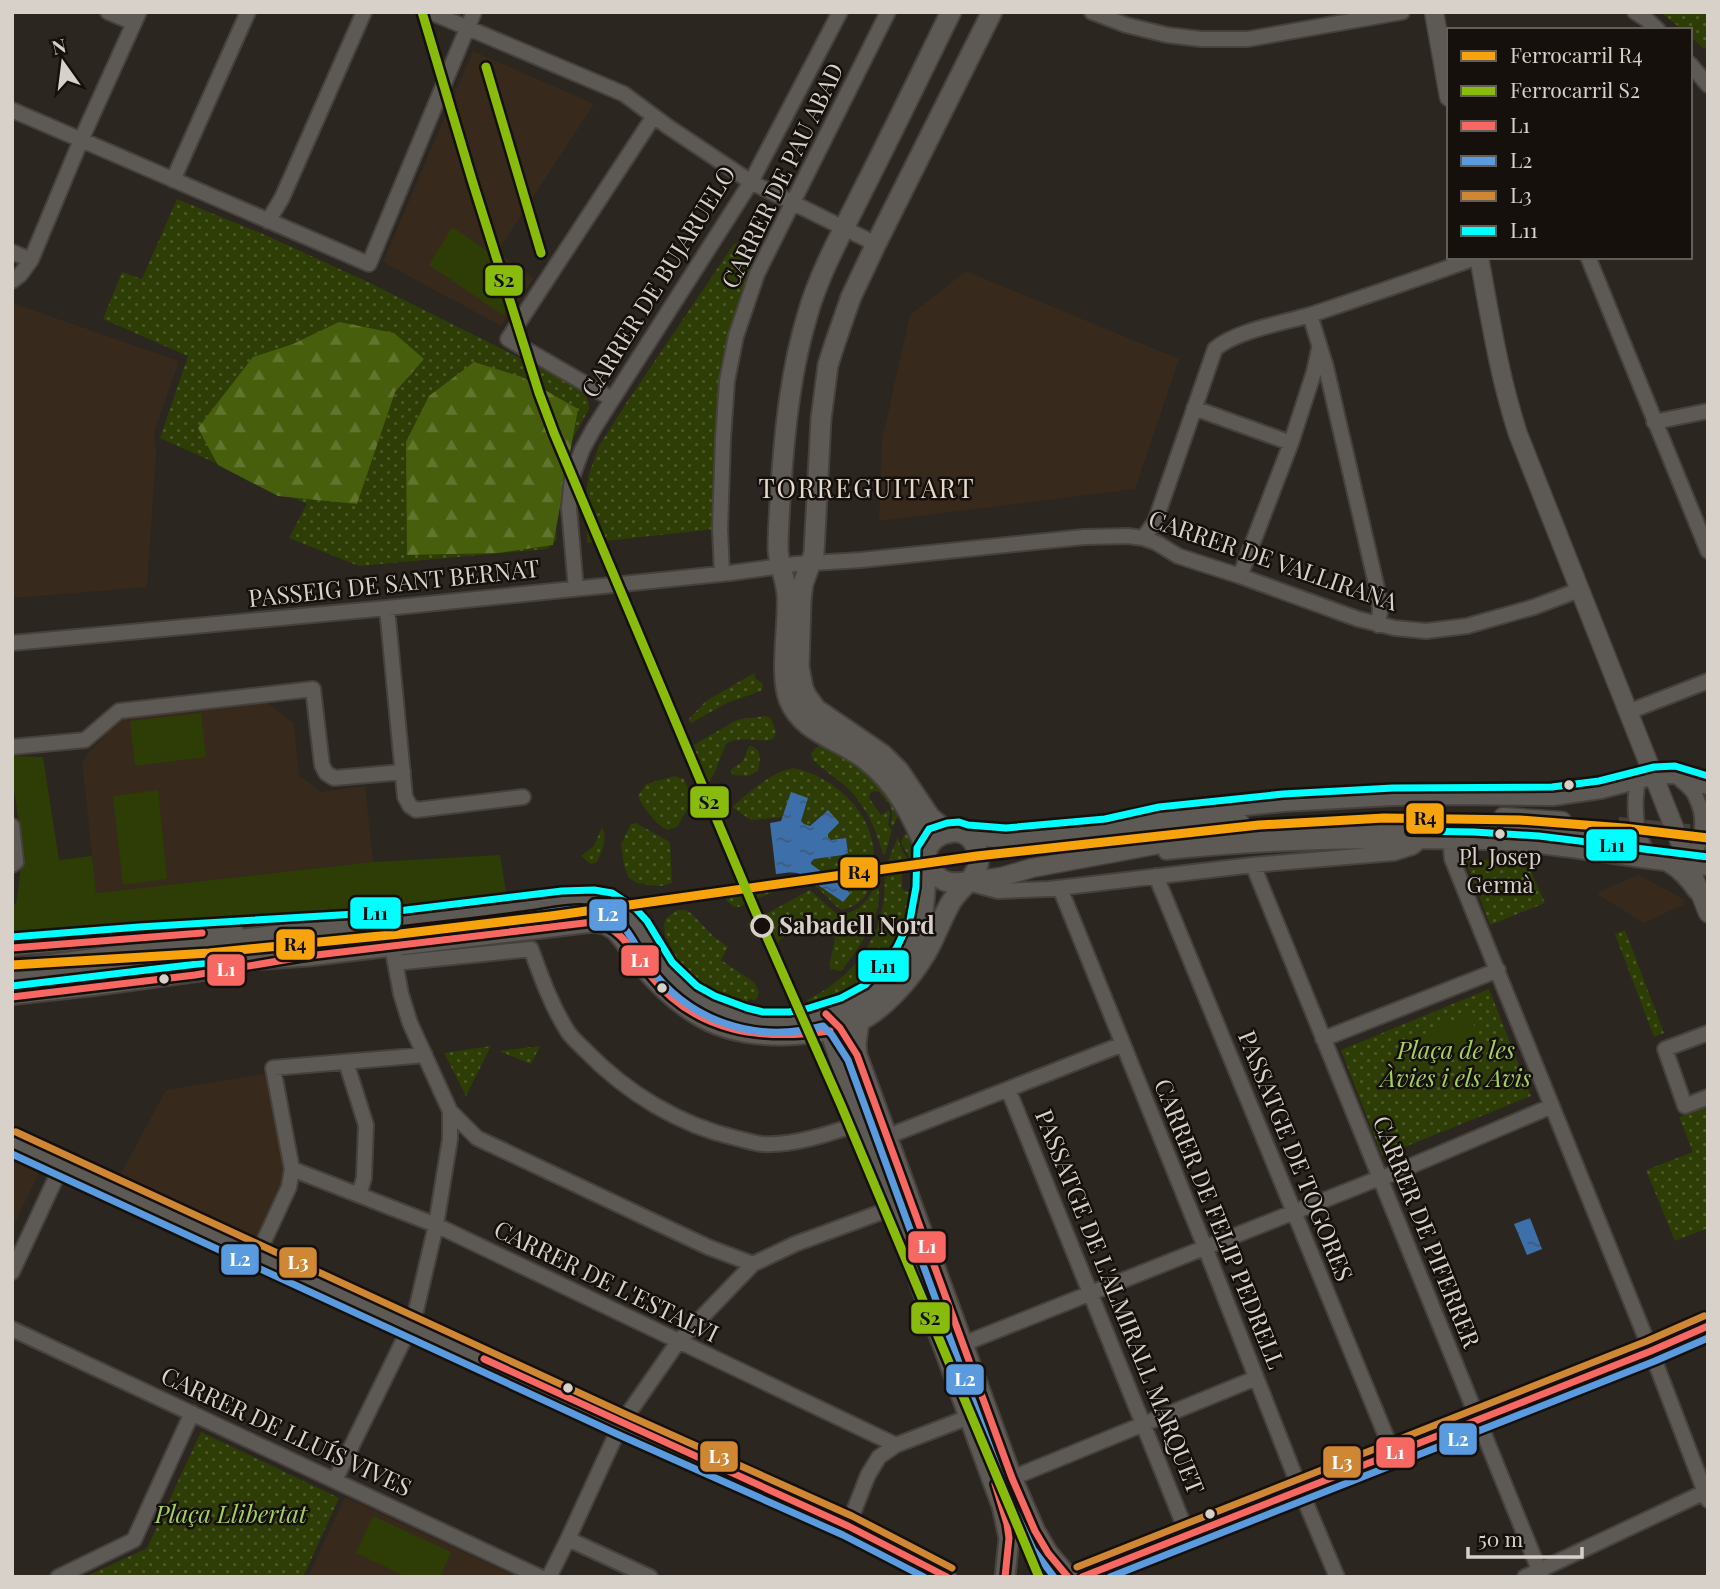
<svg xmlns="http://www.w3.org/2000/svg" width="1720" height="1589" viewBox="0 0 1720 1589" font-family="'Playfair Display',serif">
  <defs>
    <pattern id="grass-dots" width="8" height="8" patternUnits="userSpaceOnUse" patternTransform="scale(1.75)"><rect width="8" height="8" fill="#2d3d05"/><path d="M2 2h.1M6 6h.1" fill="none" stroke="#4b5828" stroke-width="1.8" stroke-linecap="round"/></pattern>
    <pattern id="forest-firs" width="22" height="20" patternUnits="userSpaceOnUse" patternTransform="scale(1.75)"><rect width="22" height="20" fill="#475f0d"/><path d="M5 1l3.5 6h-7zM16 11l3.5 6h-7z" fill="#61752f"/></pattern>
    <pattern id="water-ripples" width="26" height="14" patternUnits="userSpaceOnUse" patternTransform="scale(1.75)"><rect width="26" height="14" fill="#3d70aa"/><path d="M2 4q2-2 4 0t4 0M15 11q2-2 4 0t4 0" fill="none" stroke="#3e5a79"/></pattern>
  </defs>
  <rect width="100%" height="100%" fill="#2b2620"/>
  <path fill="#372a1c" d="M473 51 594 104 497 252 534 278 501 326 383 262Z
    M966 271 1179 359 1135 489 879 521 882 440 910 315Z
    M12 303 179 361 154 432 156 453 147 587 12 598Z
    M265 701 294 724 299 775 321 792 365 786 373 862 96 893 82 761 122 715Z
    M1639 875 1685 900 1684 905 1643 923 1597 894 1605 889Z
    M269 1073 288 1168 284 1188 257 1245 118 1179 166 1090Z
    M12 1159 40 1171 12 1229Z
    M345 1497 518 1577H308Z"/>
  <path fill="url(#grass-dots)" d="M1660 12H1708V49L1703 48 1690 36V30H1683Z
    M177 199 263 234 368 282 572 384C582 392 590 396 589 409L562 458 555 519 557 539 547 549 359 566 289 538 307 504 160 438 188 356 103 319 122 272 142 279Z
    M740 243 747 247 752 264 724 356 719 387 716 442 715 529 587 543 586 492 589 474 599 446 627 402 734 244Z
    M754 673 756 679 762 683 763 688 761 691 727 703 691 723 688 720 706 701Z
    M765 716 771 718 776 732 773 739C756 744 743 734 726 744L714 774 707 784 700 771 697 772 685 750 733 722 741 719Z
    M822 745 837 751 871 775 900 811 893 827 891 825C895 807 889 805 879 792L874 791 871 792 869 798 881 815 889 810 890 813 888 825 892 830 885 855 883 854C875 827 865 803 843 784 833 776 822 769 813 760L811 754 815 748Z
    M750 746C763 749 760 761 758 771L748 776 734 775 730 771C734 766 741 764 744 759 747 753 746 750 750 746Z
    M794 768C834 777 872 811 874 854 874 864 870 872 869 881 869 883 870 885 869 886 867 900 854 907 842 910L836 906 816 886 817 885 843 902 850 894 848 891 811 864V860L813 859 843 855 846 838 831 840 828 837V834L839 823 830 812 826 811 809 826 804 824 801 821 808 798 791 793 783 817 751 820 732 807C749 792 771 772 794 768Z
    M675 776 684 779 692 799 691 803 677 827 668 830C656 825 644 809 638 796L646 784Z
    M636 823 670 842 672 883 661 886 650 885 637 883 629 878 624 866 621 844 631 824Z
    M602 827C608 837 602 852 597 862L591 864 581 856 594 846Z
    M904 834 909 835C931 885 904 953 863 986 847 998 828 1004 810 1012L807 1000C846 981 875 949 883 905 885 894 884 883 885 873 887 860 894 848 898 836 900 852 907 854 911 866L902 867V889L907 892 912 889 913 864 901 843Z
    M1465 859 1527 862 1545 903 1490 925Z
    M783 879 786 886 739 907H734L726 900 727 892 733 885Z
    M876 883C889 907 856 953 841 971L831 969 829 966C831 954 838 938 833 927 811 922 789 925 776 946L747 924 810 890 838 915C860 912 867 902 876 883Z
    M677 910H685L691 913 713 936 728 947 721 960 755 983 759 992 757 999 754 1000 749 999 746 1004C723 996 698 985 682 966 675 957 671 945 665 936L664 924 666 918Z
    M1625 930 1664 1033 1654 1037 1615 934Z
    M1489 989 1531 1096 1382 1156 1341 1050Z
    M491 1046 466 1096 444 1053Z
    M540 1046 531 1064 499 1051Z
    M1708 1106V1228L1675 1241 1646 1170 1693 1152 1679 1117Z
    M201 1432 339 1498 303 1577H85L147 1548Z"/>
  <path fill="url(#forest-firs)" d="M339 322 394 333 424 359 395 392 357 504 278 496 218 465 198 428 253 357 293 344Z
    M474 362 522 377 578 409 553 545 498 553 407 555 406 442 429 396Z"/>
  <path fill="#2d3d05" d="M452 227 527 278 503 315 429 265Z
    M201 713 206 757 135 766 130 721Z
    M12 756 43 757 59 860 92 856 96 893 373 862 500 855 507 897 12 942V905L16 904 23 851 12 775Z
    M158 790 167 879 123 885 113 796Z
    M1469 1014 1483 1046 1438 1065 1425 1033Z
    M373 1516 451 1552 440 1577H407L356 1553Z"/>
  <path fill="url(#water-ripples)" d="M791 792 808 798 801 821 804 824 810 826 828 810 838 821 839 823 828 834V837L831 840 846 838 848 853 843 855 814 859 811 862V864L848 891 850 894 843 902 818 885 816 886C801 871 797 871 776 874L770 823 781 821Z
    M1530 1218 1542 1249 1527 1255 1514 1224Z"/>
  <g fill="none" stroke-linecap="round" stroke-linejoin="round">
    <path stroke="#45403a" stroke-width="18" stroke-dasharray="18 9" stroke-linecap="butt" d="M1618 826 1708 835"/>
    <g stroke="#46413d" stroke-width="18">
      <path id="minor" d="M108 12 134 23
        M430 12 624 94 667 126 751 182 876 244
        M1092 12 1126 25 1167 35 1201 39H1248L1402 12
        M1635 12 1646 19 1658 30
        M1690 64 1708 85
        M12 110 369 264 474 12
        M173 180 248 12
        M268 221 282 198 364 12
        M12 252 31 260
        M1588 257 1708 551
        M12 281 20 275 31 260 81 140 139 12
        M1310 315 1326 367 1379 597 1380 611 1378 625
        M612 399 508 339 654 116
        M1194 408 1291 443
        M1654 422 1708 411
        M1143 538 1155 522 1215 349C1235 331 1283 323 1310 315 1367 296 1423 277 1478 257
        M722 574 720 529 723 438 727 381 736 336 757 274 888 12
        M1240 576 1291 443 1314 372 1319 349
        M576 589 569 508 572 477 582 450 594 428 751 182 840 12
        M387 608 405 797 410 806 416 810 523 797
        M12 643 387 608 730 573 796 564 861 560 1084 537 1128 536 1143 538 1157 543 1178 556 1240 576 1358 619 1395 628 1426 631 1467 626 1534 607 1579 590
        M1628 712 1708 681
        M12 747 85 740 119 711 313 689 322 765 326 773 334 778 403 772
        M1640 775C1633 795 1633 839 1650 854 1656 859 1663 861 1669 865 1680 871 1689 882 1696 892
        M12 826 16 862 12 865
        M1115 827 1160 817 1284 804 1393 798 1452 797 1553 798 1601 791 1655 777 1674 776 1708 787
        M1452 841 1451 849 1452 859 1651 1351 1708 1500
        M1166 852C1242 844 1318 841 1395 841 1443 841 1491 841 1539 846 1595 852 1651 863 1708 868
        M1680 861C1706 854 1706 817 1696 797 1693 789 1687 785 1681 780
        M1253 865 1542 1577
        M1156 876 1393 1453
        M968 883 998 891 1049 889 1253 865 1394 853 1413 847 1420 841
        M1060 888 1205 1247 1300 1489 1337 1577
        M12 948 140 937 236 931
        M395 963 531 949C542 979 551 1005 568 1032 573 1039 580 1045 586 1051 627 1093 679 1125 736 1138 745 1140 754 1143 762 1144 793 1146 832 1133 861 1123
        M12 997 94 988 233 969
        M1708 1033 1665 1049 1685 1106 1708 1097
        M1323 1039 1498 970
        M346 1062 366 1125 364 1178 359 1195
        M1008 1089 1187 1533
        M450 1111 477 1138 708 1247 753 1264
        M886 1137 1123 1044
        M292 1169 436 1225 896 1445
        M258 1254 289 1187 292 1169 273 1068 425 1055
        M12 1272 62 1165
        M12 1329 540 1577
        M963 1344 1372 1181 1380 1179 1552 1106
        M1012 1478 1256 1378
        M335 1480 414 1319 436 1225 450 1139V1111L410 1023 401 994 392 946
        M848 1526 868 1475 879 1457 896 1445 977 1414
        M568 1539 650 1577
        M58 1577 134 1540 192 1413
        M549 1577 568 1539 621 1424 678 1342 753 1264 795 1244 898 1206
        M1081 1577 1651 1351 1708 1326
        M1525 1577 1705 1492"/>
    </g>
    <g stroke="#46413d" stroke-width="21">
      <path id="tertiary" d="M1434 12 1449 97
        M1479 257C1490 317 1499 376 1518 434L1708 913
        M1503 817 1562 821
        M966 835 1006 839 1107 829 1138 832 1240 823
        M967 882 1001 877 1032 868 1161 844 1254 833 1307 830 1455 828 1619 837
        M12 1142 621 1424 848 1526 947 1577"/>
    </g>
    <g stroke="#46413d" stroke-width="23">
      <path id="secondary" d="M949 833 930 817 899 771 882 754 816 709 806 695 803 688 799 667 801 600 803 584 814 553 821 419 828 365 835 343 851 297 876 244 992 12
        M927 852C913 817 896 783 866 760 840 739 803 734 789 700 779 673 789 624 787 595 786 578 778 564 778 548 778 527 780 506 781 485 785 426 791 369 808 313 820 271 845 227 864 188 894 129 922 71 951 12
        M926 862C938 880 944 885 967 882
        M12 970 185 946 563 901C592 899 619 901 637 926 647 939 653 955 663 968 687 997 724 1018 762 1022 822 1028 880 1000 909 947 913 939 918 930 921 922 925 906 925 889 926 873 926 866 925 857 927 851 931 837 948 829 962 833 974 838 981 853 978 865 975 880 957 890 950 904 941 920 935 938 926 953 912 977 883 1011 857 1022 835 1031 811 1034 788 1035 758 1036 729 1032 703 1018 678 1004 659 986 641 964 632 953 625 940 615 930L605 924 593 922 308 956 205 963 12 982
        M835 1020 830 1031 861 1123 1002 1506 1009 1538 1005 1577
        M859 1022 856 1044 857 1055 1012 1478 1035 1531 1048 1553 1068 1577"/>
    </g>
    <use href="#minor" stroke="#5d5954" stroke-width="14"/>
    <use href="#tertiary" stroke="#5d5954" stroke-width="18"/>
    <use href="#secondary" stroke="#5d5954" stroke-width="19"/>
    <g stroke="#15100b" stroke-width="12">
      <path id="bus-1" d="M12 948 202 933
        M12 997 195 975 308 956 593 922C622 927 633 953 650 975 696 1033 761 1041 830 1031
        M826 1014 840 1028 857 1055 1012 1478 1035 1531 1048 1553 1068 1577
        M484 1359 848 1526 947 1577
        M995 1484 1007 1524 1009 1538 1005 1577
        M1082 1577 1651 1351 1708 1326"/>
    </g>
    <g stroke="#15100b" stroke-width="12">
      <path id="bus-2" d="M392 932C436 927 481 922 525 916 550 913 579 904 604 913 627 921 635 947 648 965 689 1022 756 1044 823 1026L832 1035 848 1060 1007 1494 1033 1549 1054 1577
        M12 1154 617 1434 843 1535 924 1577
        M1110 1577 1655 1361 1708 1338"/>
    </g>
    <g stroke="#15100b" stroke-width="12">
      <path id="bus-3" d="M16 1132 625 1414 852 1516 952 1568
        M1077 1567 1647 1341 1704 1316"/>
    </g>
    <g stroke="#15100b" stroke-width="12">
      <path id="bus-4" d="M1410 831 1474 832 1539 836 1708 857
        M12 937 139 927 390 912 562 891 594 890 612 893 636 909 647 921 672 962 697 986 715 996 747 1008 763 1012H789L806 1009 841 998 865 985 885 964 897 947 910 920 916 887 917 848 929 829 947 823 959 822 968 825 1006 828 1105 819 1159 807 1283 794 1393 788 1552 787 1599 781 1654 767 1675 766 1708 776
        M12 986 206 963"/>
    </g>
    <use href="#bus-1" stroke="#f66861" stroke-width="7"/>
    <use href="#bus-2" stroke="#5a9be0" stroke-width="7"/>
    <use href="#bus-3" stroke="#d08733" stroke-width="7"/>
    <use href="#bus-4" stroke="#0ff" stroke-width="7"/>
    <g stroke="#15100b" stroke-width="14">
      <path id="rail-1" d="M12 965 209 953 400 934 551 916 977 856 1259 825 1384 818 1520 820 1624 828 1708 838"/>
    </g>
    <g stroke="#15100b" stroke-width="14">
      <path id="rail-2" d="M422 12 472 180 539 393 554 433 754 908 841 1105 1039 1577
        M486 67 541 253"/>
    </g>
    <use href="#rail-1" stroke="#f6a30d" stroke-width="9"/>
    <use href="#rail-2" stroke="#88bb0b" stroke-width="9"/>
  </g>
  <g fill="#d7d1ca" stroke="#15100b" stroke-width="2.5">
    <circle cx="1569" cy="785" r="6"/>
    <circle cx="1500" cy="834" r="6"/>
    <circle cx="164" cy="979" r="6"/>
    <circle cx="662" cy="988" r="6"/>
    <circle cx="568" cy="1388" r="6"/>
    <circle cx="1210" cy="1514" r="6"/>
  </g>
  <circle fill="#15100b" stroke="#d7d1ca" stroke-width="3.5" cx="762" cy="926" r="10"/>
  <g text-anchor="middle" stroke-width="5" stroke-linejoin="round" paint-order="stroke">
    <g font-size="22" fill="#d7d1ca" stroke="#15100b">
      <text x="1500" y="865">Pl. Josep<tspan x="1500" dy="28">Germà</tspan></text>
    </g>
    <g font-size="24" fill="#d7d1ca" stroke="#15100b">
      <text transform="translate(783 176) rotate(-64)" y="8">CARRER DE PAU ABAD</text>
      <text transform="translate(659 282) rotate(-58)" y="8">CARRER DE BUJARUELO</text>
      <text transform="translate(1273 561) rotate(19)" y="8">CARRER DE VALLIRANA</text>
      <text transform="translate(394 584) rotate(-6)" y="8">PASSEIG DE SANT BERNAT</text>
      <text transform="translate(1295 1156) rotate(68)" y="8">PASSATGE DE TOGORES</text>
      <text transform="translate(1219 1224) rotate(68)" y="8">CARRER DE FELIP PEDRELL</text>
      <text transform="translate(1426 1232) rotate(68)" y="8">CARRER DE PIFERRER</text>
      <text transform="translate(606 1282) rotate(26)" y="8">CARRER DE L'ESTALVI</text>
      <text transform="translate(1119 1302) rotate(68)" y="8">PASSATGE DE L'ALMIRALL MARQUET</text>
      <text transform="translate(286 1432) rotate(25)" y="8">CARRER DE LLUÍS VIVES</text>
    </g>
    <g font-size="24" font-weight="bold" fill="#d7d1ca" stroke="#15100b" text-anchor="start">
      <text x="779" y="934">Sabadell Nord</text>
    </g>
    <g font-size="24" font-style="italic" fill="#a4cf5f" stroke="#15100b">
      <text x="1456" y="1059">Plaça de les<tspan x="1456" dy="28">Àvies i els Avis</tspan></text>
      <text x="231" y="1523">Plaça Llibertat</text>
    </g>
    <g font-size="26" letter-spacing="2" fill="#e6dacc" stroke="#15100b">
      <text x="867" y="498">TORREGUITART</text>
    </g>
  </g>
  <g stroke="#15100b" stroke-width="2.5">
    <rect x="484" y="264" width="40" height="33" rx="7" fill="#88bb0b"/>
    <rect x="689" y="785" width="41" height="34" rx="7" fill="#88bb0b"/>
    <rect x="1405" y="802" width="40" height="33" rx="7" fill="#f6a30d"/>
    <rect x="1585" y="828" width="53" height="34" rx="7" fill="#0ff"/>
    <rect x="839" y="856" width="40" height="33" rx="7" fill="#f6a30d"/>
    <rect x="349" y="896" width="53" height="34" rx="7" fill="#0ff"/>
    <rect x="588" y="898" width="40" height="34" rx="7" fill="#5a9be0"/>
    <rect x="275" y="928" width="41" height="33" rx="7" fill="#f6a30d"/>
    <rect x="620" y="944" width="40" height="33" rx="7" fill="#f66861"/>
    <rect x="857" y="949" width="53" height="34" rx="7" fill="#0ff"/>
    <rect x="206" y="953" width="40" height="34" rx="7" fill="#f66861"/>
    <rect x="907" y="1230" width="40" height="34" rx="7" fill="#f66861"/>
    <rect x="220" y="1243" width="40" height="33" rx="7" fill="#5a9be0"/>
    <rect x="278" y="1246" width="40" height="33" rx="7" fill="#d08733"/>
    <rect x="910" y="1301" width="41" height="34" rx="7" fill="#88bb0b"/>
    <rect x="945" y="1363" width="40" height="33" rx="7" fill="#5a9be0"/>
    <rect x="1438" y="1422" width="40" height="34" rx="7" fill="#5a9be0"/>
    <rect x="1375" y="1436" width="41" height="33" rx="7" fill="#f66861"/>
    <rect x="699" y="1440" width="40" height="33" rx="7" fill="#d08733"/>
    <rect x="1322" y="1445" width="40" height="34" rx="7" fill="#d08733"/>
  </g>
  <g font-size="19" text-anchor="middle" font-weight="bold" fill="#fff">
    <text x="608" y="921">L2</text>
    <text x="640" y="967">L1</text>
    <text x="226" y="976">L1</text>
    <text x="927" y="1253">L1</text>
    <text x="240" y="1266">L2</text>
    <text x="298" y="1269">L3</text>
    <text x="965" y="1386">L2</text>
    <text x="1458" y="1446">L2</text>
    <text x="1395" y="1459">L1</text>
    <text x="719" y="1463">L3</text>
    <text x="1342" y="1469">L3</text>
  </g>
  <g font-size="19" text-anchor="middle" font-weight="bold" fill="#111">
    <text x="504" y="287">S2</text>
    <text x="709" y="809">S2</text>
    <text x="1425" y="825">R4</text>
    <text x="1612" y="852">L11</text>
    <text x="859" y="879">R4</text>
    <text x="375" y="920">L11</text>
    <text x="295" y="951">R4</text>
    <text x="883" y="973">L11</text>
    <text x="930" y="1325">S2</text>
  </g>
  <rect width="1720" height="1589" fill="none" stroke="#d7d1ca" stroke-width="28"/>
  <rect x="1447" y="28" width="245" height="231" fill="#15100b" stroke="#635d57" stroke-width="2"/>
  <rect x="1461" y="51" width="35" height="10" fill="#f6a30d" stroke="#635d57" stroke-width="2"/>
  <text x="1510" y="63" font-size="21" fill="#d7d1ca">Ferrocarril R4</text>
  <rect x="1461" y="86" width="35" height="10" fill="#88bb0b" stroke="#635d57" stroke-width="2"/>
  <text x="1510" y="98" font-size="21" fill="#d7d1ca">Ferrocarril S2</text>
  <rect x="1461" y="121" width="35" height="10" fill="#f66861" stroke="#635d57" stroke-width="2"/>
  <text x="1510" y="133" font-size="21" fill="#d7d1ca">L1</text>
  <rect x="1461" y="156" width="35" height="10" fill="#5a9be0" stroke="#635d57" stroke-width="2"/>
  <text x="1510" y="168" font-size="21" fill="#d7d1ca">L2</text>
  <rect x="1461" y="191" width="35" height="10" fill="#d08733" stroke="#635d57" stroke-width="2"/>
  <text x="1510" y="203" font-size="21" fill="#d7d1ca">L3</text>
  <rect x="1461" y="226" width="35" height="10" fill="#00ffff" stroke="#635d57" stroke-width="2"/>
  <text x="1510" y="238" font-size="21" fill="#d7d1ca">L11</text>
  <g transform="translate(63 63) rotate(346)" stroke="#15100b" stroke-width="5" paint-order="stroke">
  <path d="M0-5L12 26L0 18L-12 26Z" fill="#d7d1ca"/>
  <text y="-10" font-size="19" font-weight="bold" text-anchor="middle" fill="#d7d1ca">N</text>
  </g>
  <path d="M1468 1547v10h114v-10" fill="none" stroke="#d7d1ca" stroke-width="3.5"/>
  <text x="1478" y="1547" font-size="21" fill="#d7d1ca" stroke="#15100b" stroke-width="5" paint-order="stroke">50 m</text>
</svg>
